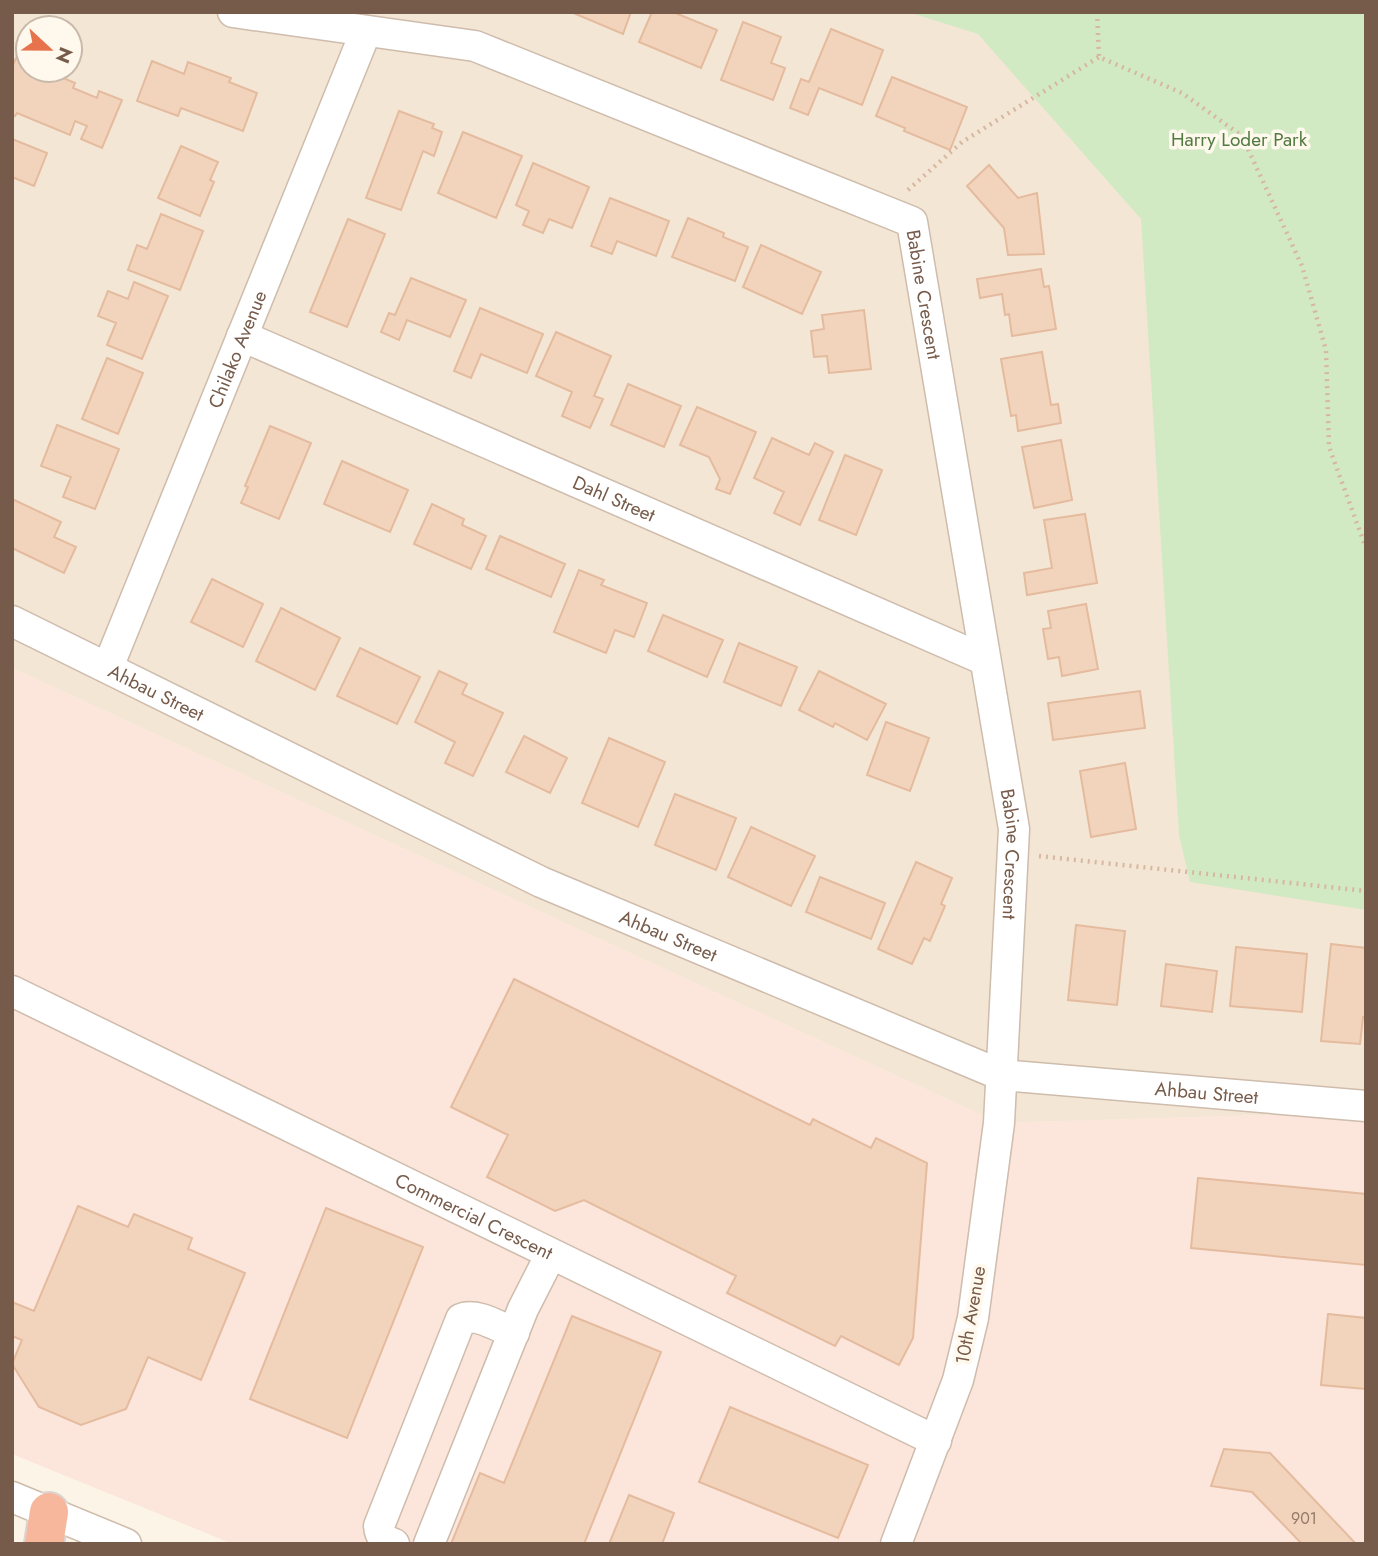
<svg xmlns="http://www.w3.org/2000/svg" width="1378" height="1556" viewBox="0 0 1378 1556" font-family="Jost,sans-serif">
  <rect width="100%" height="100%" fill="#fcf4e6"/>
  <path fill="#f4e6d4" fill-rule="evenodd" d="M12 12H1366V1112L999 1123 12 668ZM28 28H70V70H28Z"/>
  <path fill="#fce5da" d="M12 668 999 1123 1366 1112V1544H233L12 1454Z"/>
  <path fill="#d2eac4" d="M908 12H1366V910L1190 882 1179 835 1141 219 978 34Z"/>
  <path fill="#f2d4bd" stroke="#e4bb9e" stroke-width="2" d="M571 12H631L623 34Z
    M652 12H673L717 30 701 68 639 42Z
    M743 22 781 37 771 63 785 68 773 100 721 80Z
    M831 29 883 50 862 105 819 88 808 115 790 108 801 79 809 82Z
    M16 58 28 63V70H45L75 83 73 88 97 98 99 91 122 100 102 148 81 139 87 126 75 121 70 135 17 113 15 116 12 115V67Z
    M152 61 184 74 188 62 231 78 229 82 257 93 243 131 181 108 178 116 137 101Z
    M892 77 967 107 950 150 904 131 905 128 876 116Z
    M399 111 434 124 432 128 442 132 434 156 423 151 401 210 366 198Z
    M463 132 522 156 496 218 438 193Z
    M12 139 47 153 34 186 12 177Z
    M181 146 218 162 210 180 214 182 200 216 158 198Z
    M533 163 589 187 572 228 549 219 543 233 523 225 529 211 516 205Z
    M989 165 1018 198 1037 193 1044 254 1008 255 1004 228 967 186Z
    M610 198 669 221 656 256 617 241 612 254 591 246Z
    M161 214 203 231 180 290 128 270 137 245 147 249Z
    M688 218 724 233 723 237 748 247 735 281 672 257Z
    M348 219 385 234 347 327 310 312Z
    M761 245 821 272 802 314 743 287Z
    M1041 269 1044 287 1049 286 1056 329 1012 336 1009 314 1005 315 1002 294 980 298 977 279Z
    M411 278 466 300 450 337 407 320 399 340 381 332 389 313 395 315Z
    M134 282 168 296 142 359 107 345 116 323 98 316 108 291 128 299Z
    M480 308 543 334 527 373 481 354 471 378 454 371Z
    M864 310 871 369 829 373 827 356 814 357 811 331 824 329 822 315Z
    M556 332 611 356 594 396 603 399 590 428 562 416 572 392 536 376Z
    M1042 352 1051 405 1058 404 1061 423 1018 431 1016 415 1011 416 1001 359Z
    M107 358 143 373 118 434 82 419Z
    M628 384 681 406 664 447 611 425Z
    M697 407 756 432 730 494 716 489 720 479 709 457 680 445Z
    M57 425 119 449 95 509 63 497 71 477 41 466Z
    M270 426 311 443 279 519 241 503 248 487 245 486Z
    M772 438 809 455 815 443 833 452 800 525 774 513 784 492 754 478Z
    M1061 440 1072 500 1034 508 1022 447Z
    M845 455 882 470 856 535 819 520Z
    M342 461 408 490 390 532 324 504Z
    M12 499 61 522 54 537 76 547 64 573 12 548Z
    M432 504 464 519 462 525 486 536 471 569 414 544Z
    M1085 514 1097 583 1027 595 1024 573 1052 568 1044 520Z
    M500 536 565 564 551 597 486 569Z
    M579 570 604 580 601 585 647 603 634 637 615 630 606 653 554 632Z
    M212 579 263 604 243 647 191 622Z
    M1086 604 1098 669 1062 676 1059 657 1048 659 1043 629 1051 628 1048 611Z
    M281 608 340 638 315 690 256 661Z
    M663 615 723 640 707 677 648 651Z
    M739 643 797 667 781 706 724 682Z
    M360 648 420 677 397 724 337 696Z
    M439 671 467 684 462 694 503 713 473 776 445 763 455 742 415 722Z
    M819 671 886 704 867 740 835 723 833 727 799 710Z
    M1140 691 1145 728 1053 740 1048 703Z
    M886 722 929 738 910 791 867 775Z
    M524 736 567 758 550 793 506 772Z
    M609 738 665 762 638 827 582 803Z
    M1125 763 1136 829 1091 837 1080 771Z
    M675 794 736 818 716 870 655 845Z
    M751 827 815 856 791 906 728 877Z
    M916 862 952 878 941 904 945 906 930 941 924 938 912 964 878 949Z
    M820 877 885 903 871 939 806 912Z
    M1076 925 1125 931 1117 1005 1068 1000Z
    M1331 944 1366 948V1017H1363L1360 1044 1321 1041Z
    M1236 947 1307 954 1302 1012 1230 1006Z
    M1166 964 1217 971 1212 1012 1161 1006Z
    M514 979 810 1125 813 1119 871 1148 876 1138 927 1163 913 1338 899 1365 841 1336 835 1346 727 1293 736 1276 584 1200 555 1211 487 1177 508 1135 451 1107Z
    M1198 1178 1366 1194V1265L1191 1248Z
    M78 1206 128 1227 134 1214 192 1238 188 1249 245 1273 201 1380 148 1357 126 1409 81 1425 39 1407 12 1364 22 1340 12 1336V1302L34 1311Z
    M326 1208 423 1247 347 1438 250 1399Z
    M1328 1314 1366 1318V1389L1321 1385Z
    M572 1316 661 1352 584 1544H451L480 1473 504 1483Z
    M730 1407 868 1465 838 1538 699 1482Z
    M1224 1449 1270 1453 1356 1544H1302L1252 1492 1211 1486Z
    M629 1495 674 1513 662 1544H609Z"/>
  <g fill="none" stroke-linecap="round" stroke-linejoin="round">
    <g stroke="#cebcac" stroke-width="33">
      <g id="minor">
        <path id="s1" d="M233 12 475 46 912 222 1014 829 999 1123 973 1318 958 1380 896 1544"/>
        <path id="s2" d="M242 336 985 660"/>
        <path id="s3" d="M12 621 541 882 1001 1075 1366 1106"/>
        <path id="s4" d="M108 667 366 31"/>
        <path id="s5" d="M12 991 936 1441"/>
        <path d="M12 1497 126 1544"/>
        <path d="M394 1544C384 1540 380 1537 379 1526L461 1319C476 1312 499 1327 514 1333"/>
        <path d="M429 1544 523 1309 551 1254"/>
      </g>
    </g>
    <g stroke="#dbd4d0" stroke-width="42">
      <path id="highway" d="M44 1544 49 1512"/>
    </g>
    <path stroke="#d7b7a0" stroke-width="4.5" stroke-dasharray="2 5" stroke-linecap="butt" d="M1097 12 1099 57 1182 93 1242 136 1302 266 1326 350 1329 447 1366 548
      M908 190 962 142 1099 57
      M1039 856 1366 891"/>
    <use href="#minor" stroke="#fff" stroke-width="30"/>
    <use href="#highway" stroke="#f6b79d" stroke-width="38"/>
  </g>
  <g text-anchor="middle" stroke-width="7" stroke-linejoin="round" paint-order="stroke">
    <g font-size="16" fill="#957967">
      <text x="1304" y="1524">901</text>
    </g>
    <g font-size="19" fill="#527b42" stroke="#fff8ec">
      <text x="1239" y="146">Harry Loder Park</text>
    </g>
    <g font-size="19" fill="#765b4a" stroke="#fff8ec">
      <text dy="7" stroke="none"><textPath href="#s1" startOffset="789">Babine Crescent</textPath></text>
      <text dy="7" stroke="none"><textPath href="#s4" startOffset="343">Chilako Avenue</textPath></text>
      <text dy="7" stroke="none"><textPath href="#s2" startOffset="406">Dahl Street</textPath></text>
      <text dy="7" stroke="none"><textPath href="#s3" startOffset="161">Ahbau Street</textPath></text>
      <text dy="7" stroke="none"><textPath href="#s1" startOffset="1356">Babine Crescent</textPath></text>
      <text dy="7" stroke="none"><textPath href="#s3" startOffset="728">Ahbau Street</textPath></text>
      <text dy="7" stroke="none"><textPath href="#s3" startOffset="1295">Ahbau Street</textPath></text>
      <text dy="7" stroke="none"><textPath href="#s5" startOffset="514">Commercial Crescent</textPath></text>
      <text transform="translate(970 1315) rotate(-80)" y="7">10th Avenue</text>
    </g>
  </g>
  <rect width="1378" height="1556" fill="none" stroke="#765b4a" stroke-width="28"/>
  <g transform="translate(49 49) rotate(112)"><circle r="33" fill="#fff8ec" stroke="#c8b9ab" stroke-width="2"/>
  <path d="M0-5L12 26L0 18L-12 26Z" fill="#e6734c"/>
  <text y="-10" font-size="19" font-weight="bold" text-anchor="middle" fill="#765b4a">N</text>
  </g>
</svg>
